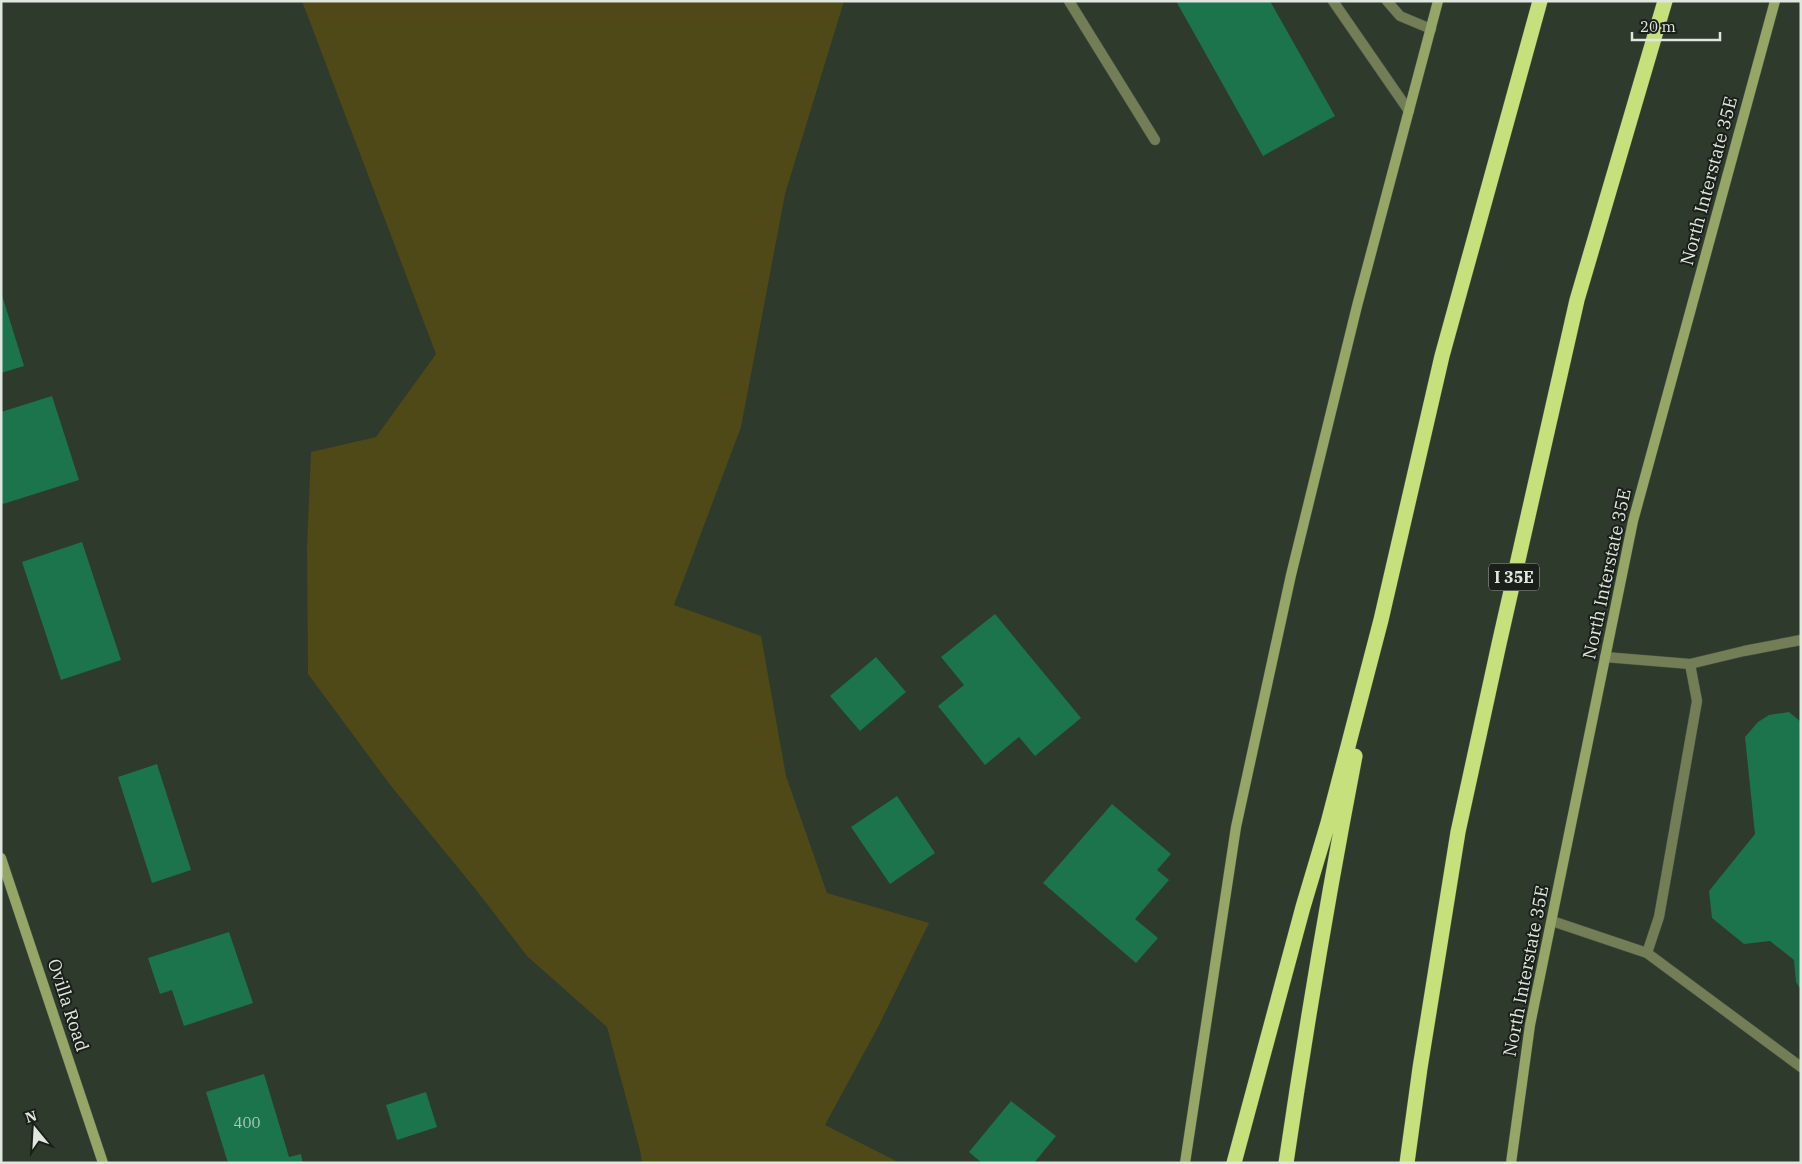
<svg xmlns="http://www.w3.org/2000/svg" width="1802" height="1164" viewBox="0 0 1802 1164" font-family="'IBM Plex Serif',serif">
  <rect width="100%" height="100%" fill="#2e3a2c"/>
  <path fill="#4f4917" d="M302 1H844L785 194 741 427 674 605 761 636 786 776 827 893 929 923 878 1027 825 1125 900 1163H642L640 1150 607 1027 527 956 477 891 391 786 308 674 307 547 311 452 376 437 436 354Z"/>
  <path fill="#1b744c" d="M1176 1H1270L1335 116 1263 156Z
    M1 292 24 366 1 373Z
    M52 396 79 480 3 504 1 500V412Z
    M82 542 121 660 61 680 22 562Z
    M995 614 1081 718 1035 756 1019 737 985 765 938 706 964 685 941 657Z
    M876 657 906 692 860 731 830 696Z
    M1789 712 1801 722V990L1796 982 1794 960 1770 941 1744 944 1712 918 1709 891 1755 834 1745 737 1758 722 1769 715Z
    M157 764 191 870 152 883 118 777Z
    M897 796 935 853 890 884 851 827Z
    M1112 804 1171 854 1157 870 1169 880 1135 919 1158 938 1136 963 1043 883Z
    M229 932 253 1003 184 1026 172 990 160 994 148 958Z
    M264 1074 289 1157 301 1154 303 1163H228L206 1092Z
    M426 1092 437 1127 397 1140 386 1105Z
    M1011 1101 1056 1136 1034 1163H982L969 1152Z"/>
  <g fill="none" stroke-linecap="round" stroke-linejoin="round">
    <g stroke="#4a5648" stroke-width="11">
      <path id="lane" d="M1069 1 1155 140
        M1333 1 1409 111
        M1387 1 1400 16 1431 29
        M1605 657 1690 664 1697 701 1659 917 1647 953
        M1690 664 1744 651 1801 640
        M1552 921 1647 953 1801 1067"/>
    </g>
    <g stroke="#4a5648" stroke-width="11">
      <path id="secondary" d="M1 858 103 1163
        M1185 1163 1236 827 1291 575 1357 306 1438 1
        M1511 1163 1530 1025 1633 521 1775 1"/>
    </g>
    <g stroke="#4a5648" stroke-width="16">
      <path id="highway" d="M1234 1163 1303 907 1328 823 1381 620 1442 356 1540 1
        M1286 1163C1306 1027 1329 891 1355 756
        M1407 1163 1420 1068 1458 832 1499 644 1577 300 1665 1"/>
    </g>
    <use href="#lane" stroke="#737e57" stroke-width="10"/>
    <use href="#secondary" stroke="#95a667" stroke-width="10"/>
    <use href="#highway" stroke="#c6e07c" stroke-width="15"/>
  </g>
  <g text-anchor="middle" stroke-width="4" stroke-linejoin="round" paint-order="stroke">
    <g font-size="15" fill="#afcaba">
      <text x="247" y="1128">400</text>
    </g>
    <rect fill="#1a1f19" stroke="#a5aba3" stroke-width="1" x="1489" y="563.5" width="50" height="27" rx="4"/>
    <g font-size="16" font-weight="bold" fill="#e0e7de">
      <text x="1514" y="583">I 35E</text>
    </g>
    <g font-size="18" fill="#e0e7de" stroke="#1a1f19">
      <text transform="translate(1709 181) rotate(-75)" y="6">North Interstate 35E</text>
      <text transform="translate(1607 574) rotate(-78)" y="6">North Interstate 35E</text>
      <text transform="translate(1526 971) rotate(-79)" y="6">North Interstate 35E</text>
      <text transform="translate(68 1005) rotate(72)" y="6">Ovilla Road</text>
    </g>
  </g>
  <rect width="1802" height="1164" fill="none" stroke="#e0e7de" stroke-width="5"/>
  <g transform="translate(35 1129) rotate(342)" stroke="#1a1f19" stroke-width="4" paint-order="stroke">
  <path d="M0-4L9 19L0 12L-9 19Z" fill="#e0e7de"/>
  <text y="-8" font-size="14" font-weight="bold" text-anchor="middle" fill="#e0e7de">N</text>
  </g>
  <path d="M1632 32v8h88v-8" fill="none" stroke="#e0e7de" stroke-width="2.5"/>
  <text x="1640" y="32" font-size="15" fill="#e0e7de" stroke="#1a1f19" stroke-width="4" paint-order="stroke">20 m</text>
</svg>
